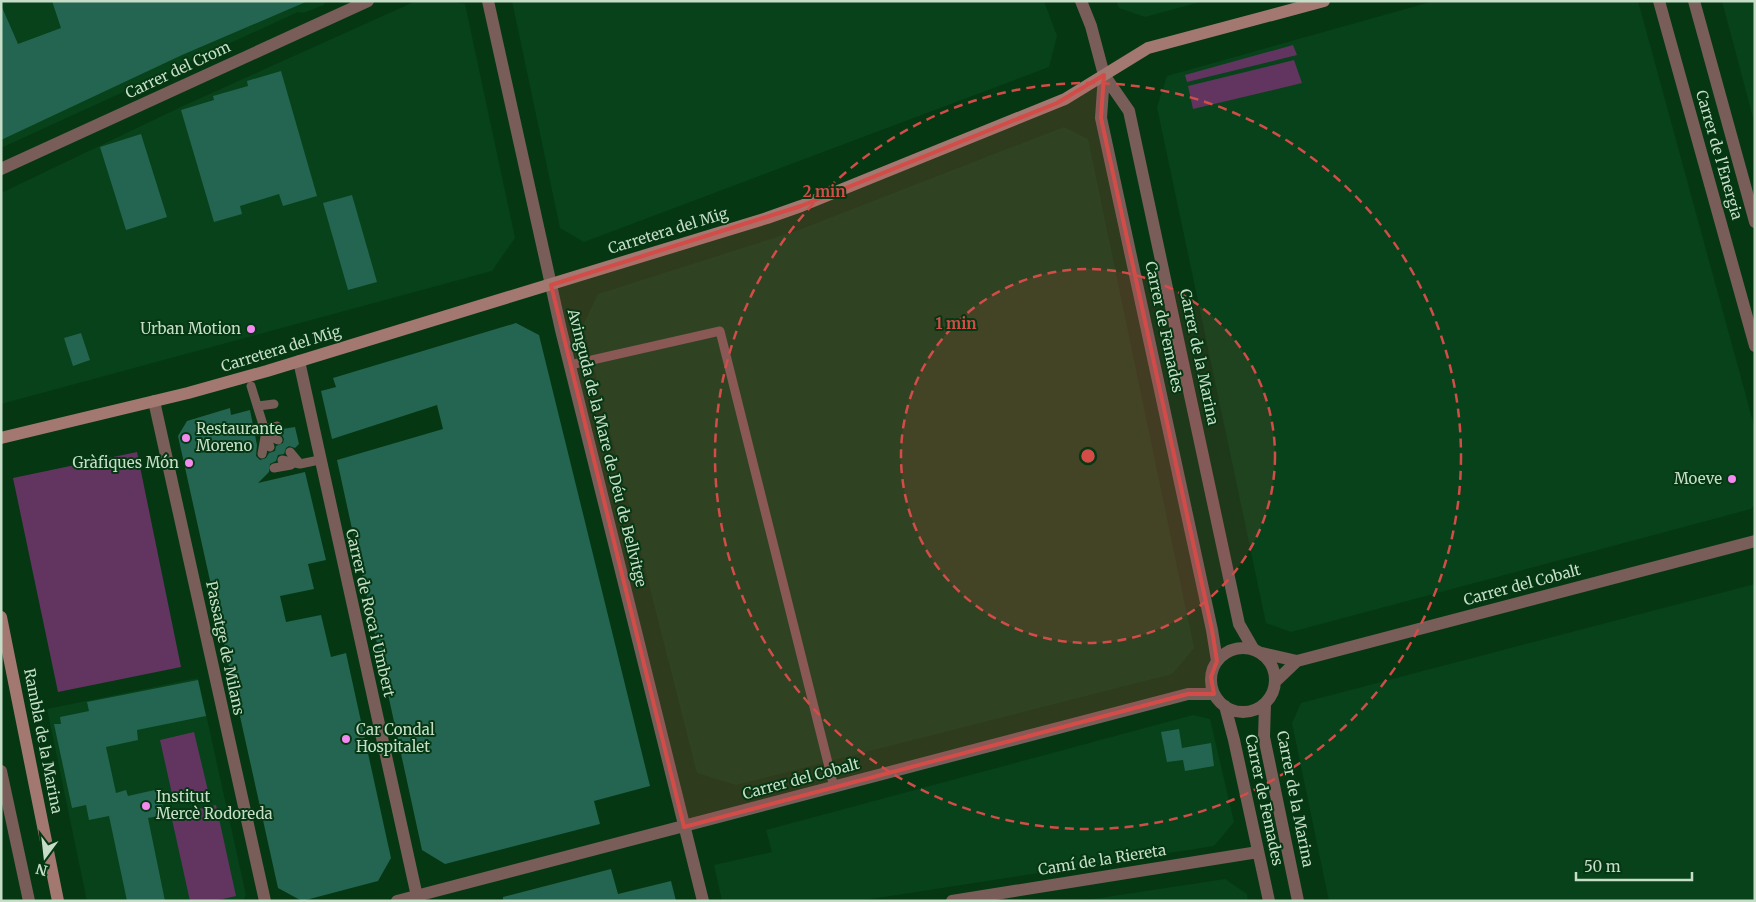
<svg xmlns="http://www.w3.org/2000/svg" width="1756" height="902" viewBox="0 0 1756 902" font-family="Merriweather,serif">
  <rect width="100%" height="100%" fill="#053713"/>
  <path fill="#07421a" d="M1 1H325L324 5 303 13 298 12 1 148Z
    M416 1H450L465 4 515 238 492 271 1 404V193L183 106Z
    M512 1H1044L1057 36 1049 67 584 242 560 228Z
    M1116 1H1204L1145 17 1119 8Z
    M1434 1H1638L1755 429V504L1751 509 1291 632 1266 623 1157 107 1167 76Z
    M1722 1H1755V125Z
    M1064 127 1088 139 1194 648 1172 674 736 785 697 773 583 325 598 294 796 231Z
    M1755 584V901H1329L1292 723 1301 703Z
    M198 678 246 895 243 901H87L47 709Z
    M1193 715 1210 719 1234 822 1214 846 858 901H722L714 865 772 852 766 830Z
    M1225 879 1247 894 1248 901H1080Z"/>
  <path fill="#623560" d="M1293 45 1297 55 1187 82 1185 75Z
    M1294 60 1302 83 1193 109 1188 86Z
    M137 452 181 667 58 692 13 478Z
    M194 732 209 795 174 803 160 740Z
    M216 805 236 896 214 901H190L171 815Z"/>
  <path fill="#236550" d="M52 1H308L182 55 1 140V5L18 44 61 28Z
    M281 71 317 196 283 206 279 194 240 206 242 214 214 222 181 110 214 100 213 96 248 86 247 81Z
    M141 134 167 217 126 230 100 147Z
    M352 195 377 282 348 290 323 203Z
    M516 323 539 335 650 786 594 801 600 824 445 864 422 850 337 460 443 429 437 405 332 439 321 391 336 387 333 378Z
    M81 333 90 360 73 366 64 338Z
    M230 408 231 415 250 410 257 445 256 456 260 460 266 458 269 453 275 451 276 446 283 443 284 439 280 431 282 429 295 427 299 444 295 448 289 446 286 448 284 454 278 455 276 461 270 464 269 472 258 483 305 472 326 560 308 564 314 589 280 596 286 622 321 615 331 657 346 653 391 858 378 881 302 901 278 888 178 436 187 421Z
    M198 680 206 716 137 730 138 740 106 747 116 793 126 790 128 796 159 789 165 815 148 818 165 901H127L109 816 89 820 86 805 72 808 54 724H61L60 717 89 711 87 702Z
    M1179 729 1182 748 1211 743 1214 766 1185 771 1183 760 1167 762 1161 732Z
    M611 869 618 894 671 881 676 901H503V897Z"/>
  <g fill="none" stroke-linecap="round" stroke-linejoin="round">
    <path stroke="#785d59" stroke-width="9" d="M570 365 720 331 834 787
      M251 386 270 447
      M258 406 274 404
      M265 429 277 426
      M266 434 278 440
      M290 452 300 464
      M262 454 265 437
      M282 460 300 464 319 460
      M274 468 291 465"/>
    <path stroke="#785d59" stroke-width="12" d="M488 1 561 330 703 901
      M1081 1 1091 26 1104 75 1101 118 1212 630 1217 661
      M1659 1 1755 346
      M1694 1 1755 222
      M1104 75 1129 111 1239 624 1254 650
      M1 169 368 1
      M299 361 418 901
      M154 401 265 901
      M1211 680a32 32 0 1 1 64 0a32 32 0 1 1-64 0Z
      M1262 653 1297 661 1755 541
      M1275 682 1297 661
      M1265 704 1264 737 1298 901
      M1225 706 1234 740 1269 901
      M1 771 29 901
      M397 901 1188 694H1214
      M952 901 1258 852"/>
    <path stroke="#a27871" stroke-width="12" d="M1 438 188 393 267 371 767 218 801 206 1065 99 1148 48 1324 1
      M1 617 58 901"/>
  </g>
  <path fill="#d34c48" fill-opacity="0.2" stroke="#d34c48" stroke-width="4" stroke-linejoin="round" d="M1104 75 1101 118 1212 630 1217 661 1211 677 1214 694H1188L684 827 551 285 801 206 1057 103Z"/>
  <circle cx="1088" cy="456" r="187" fill="#d34c48" fill-opacity=".12"/>
  <g fill="none" stroke="#d34c48" stroke-width="2.5" stroke-dasharray="9 6">
    <circle cx="1088" cy="456" r="187"/>
    <circle cx="1088" cy="456" r="373"/>
  </g>
  <g fill="#f489f0" stroke="#053713" stroke-width="2">
    <circle cx="251" cy="329" r="5"/>
    <circle cx="186" cy="438" r="5"/>
    <circle cx="189" cy="463" r="5"/>
    <circle cx="1732" cy="479" r="5"/>
    <circle cx="346" cy="739" r="5"/>
    <circle cx="146" cy="806" r="5"/>
  </g>
  <g text-anchor="middle" stroke-width="4" stroke-linejoin="round" paint-order="stroke">
    <g font-size="15" fill="#c6dec8" stroke="#053713">
      <text transform="translate(178 70) rotate(-25)" y="5">Carrer del Crom</text>
      <text transform="translate(1719 155) rotate(74)" y="5">Carrer de l'Energia</text>
      <text transform="translate(668 231) rotate(-17)" y="5">Carretera del Mig</text>
      <text transform="translate(1164 327) rotate(78)" y="5">Carrer de Femades</text>
      <text transform="translate(281 349) rotate(-17)" y="5">Carretera del Mig</text>
      <text transform="translate(1199 357) rotate(78)" y="5">Carrer de la Marina</text>
      <text transform="translate(607 448) rotate(76)" y="5">Avinguda de la Mare de Déu de Bellvitge</text>
      <text transform="translate(1522 585) rotate(-15)" y="5">Carrer del Cobalt</text>
      <text transform="translate(370 613) rotate(77)" y="5">Carrer de Roca i Umbert</text>
      <text transform="translate(225 648) rotate(78)" y="5">Passatge de Milans</text>
      <text transform="translate(43 741) rotate(79)" y="5">Rambla de la Marina</text>
      <text transform="translate(801 779) rotate(-15)" y="5">Carrer del Cobalt</text>
      <text transform="translate(1295 799) rotate(79)" y="5">Carrer de la Marina</text>
      <text transform="translate(1264 800) rotate(78)" y="5">Carrer de Femades</text>
      <text transform="translate(1102 860) rotate(-9)" y="5">Camí de la Riereta</text>
    </g>
    <g font-size="15" fill="#c6dec8" stroke="#053713" text-anchor="end">
      <text x="241" y="334">Urban Motion</text>
      <text x="196" y="434" text-anchor="start">Restaurante<tspan x="196" dy="17">Moreno</tspan></text>
      <text x="179" y="468">Gràfiques Món</text>
      <text x="1722" y="484">Moeve</text>
      <text x="356" y="735" text-anchor="start">Car Condal<tspan x="356" dy="17">Hospitalet</tspan></text>
      <text x="156" y="802" text-anchor="start">Institut<tspan x="156" dy="17">Mercè Rodoreda</tspan></text>
    </g>
  </g>
  <circle cx="1088" cy="456" r="8" fill="#d34c48" stroke="#053713" stroke-width="2.5"/>
  <g font-size="15" text-anchor="middle" font-weight="bold" fill="#d34c48" stroke="#053713" stroke-width="4" stroke-linejoin="round" paint-order="stroke">
    <text x="824" y="197">2 min</text>
    <text x="956" y="329">1 min</text>
  </g>
  <rect width="1756" height="902" fill="none" stroke="#c6dec8" stroke-width="5"/>
  <g transform="translate(45 857) rotate(195)" stroke="#053713" stroke-width="4" paint-order="stroke">
  <path d="M0-4L9 19L0 12L-9 19Z" fill="#c6dec8"/>
  <text y="-8" font-size="14" font-weight="bold" text-anchor="middle" fill="#c6dec8">N</text>
  </g>
  <path d="M1576 872v8h116v-8" fill="none" stroke="#c6dec8" stroke-width="2.5"/>
  <text x="1584" y="872" font-size="15" fill="#c6dec8" stroke="#053713" stroke-width="4" paint-order="stroke">50 m</text>
</svg>
